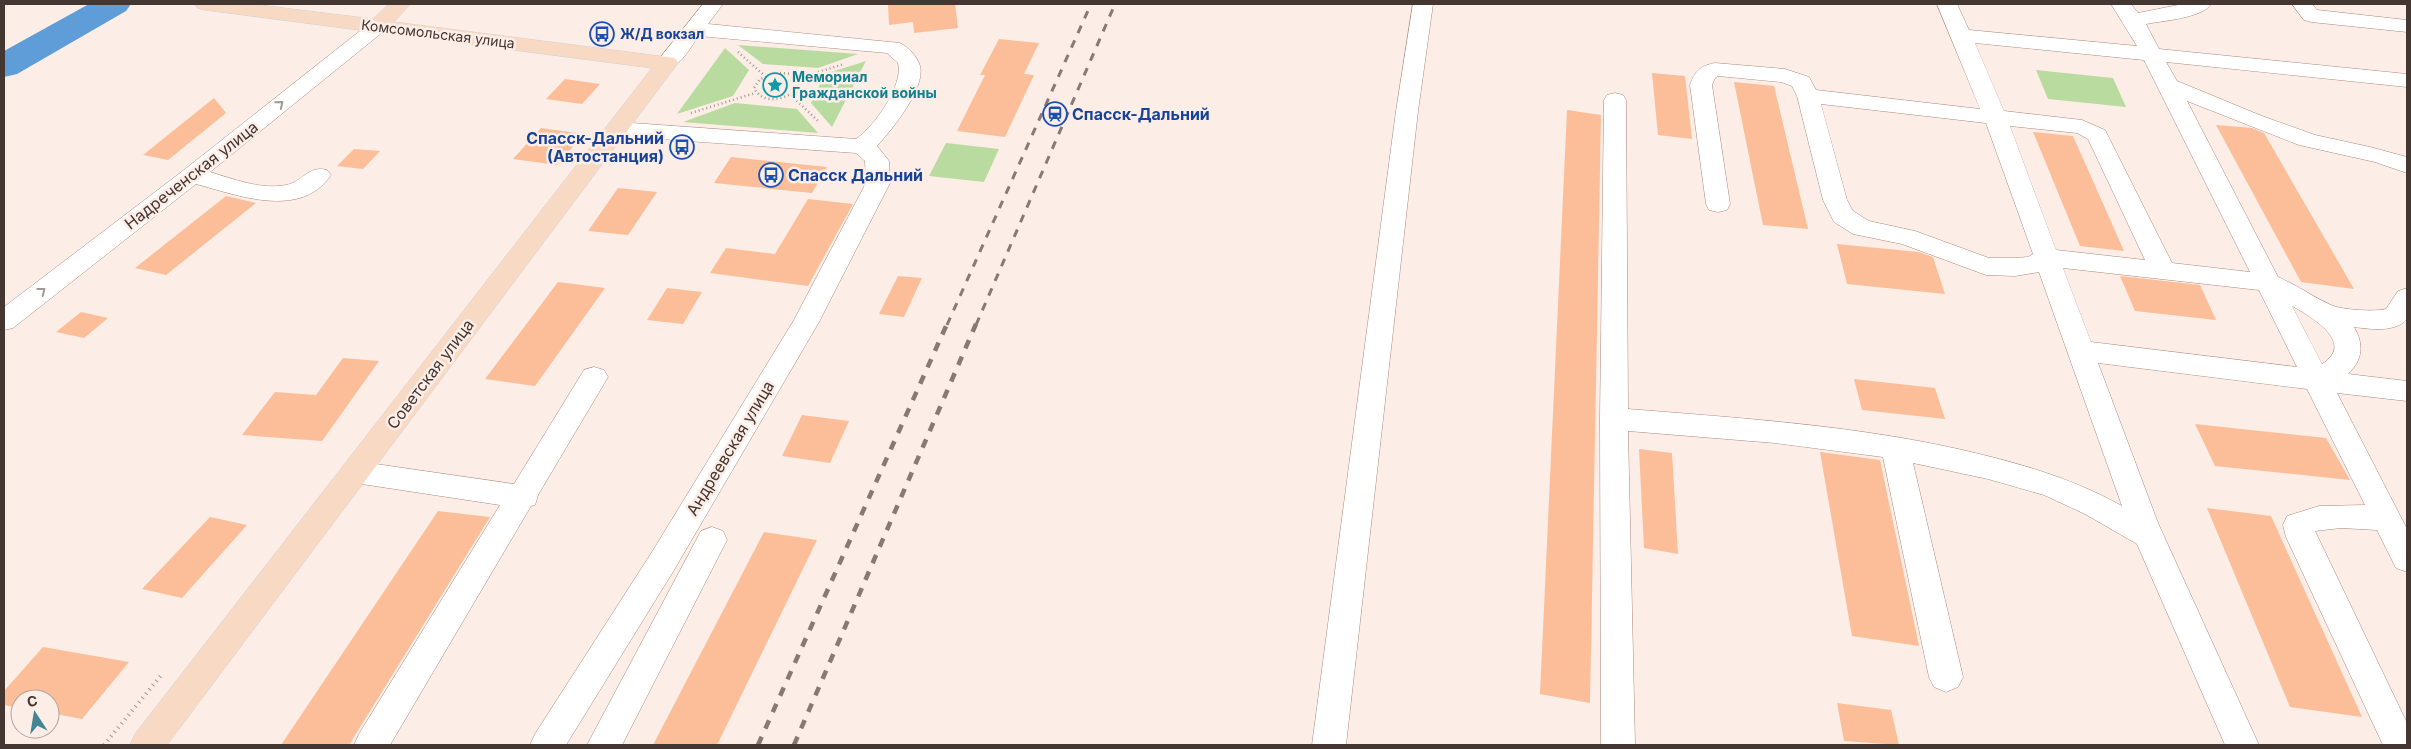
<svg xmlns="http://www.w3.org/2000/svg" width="2411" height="749" viewBox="0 0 2411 749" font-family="Inter,sans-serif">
  <rect width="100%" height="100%" fill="#fcede7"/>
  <path fill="#badb9f" d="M738 45 858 54 818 68 763 64Z
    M725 48 749 70 733 96 677 114Z
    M866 61 832 127 811 103 825 74Z
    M2036 70 2113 78 2126 107 2048 99Z
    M735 103 797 109 818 133 683 122Z
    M946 143 999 149 984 182 929 176Z"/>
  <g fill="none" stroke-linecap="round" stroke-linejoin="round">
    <path fill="#5e9dd7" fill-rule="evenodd" d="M89 4H131L126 11 17 74 4 77V51Z"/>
  </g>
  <path fill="#fbbe98" d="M888 4H955L958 28 914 33 913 22 889 25Z
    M999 39 1039 43 1024 74 1034 75 1005 137 957 131 985 75H980Z
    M1652 73 1685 76 1692 139 1658 135Z
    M565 79 600 84 582 104 546 99Z
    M1734 82 1774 86 1808 229 1763 225Z
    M214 98 226 113 168 160 143 155Z
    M1567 110 1601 115 1590 703 1540 694Z
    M2216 125 2252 128 2264 133 2354 289 2301 282Z
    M541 128 584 134 557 165 513 159Z
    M2033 132 2073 136 2124 251 2080 246Z
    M354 149 380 151 363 169 337 166Z
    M731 157 827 167 812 193 714 183Z
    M618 188 657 192 628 235 588 231Z
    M226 196 256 203 166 275 135 268Z
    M808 199 853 204 808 286 710 273 726 248 775 254Z
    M1837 244 1918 252 1933 257 1945 294 1847 284Z
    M898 276 922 278 904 317 879 314Z
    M2120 276 2200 285 2216 320 2135 311Z
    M558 282 605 288 535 386 485 379Z
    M667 288 702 292 683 324 647 320Z
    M81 312 108 318 84 338 56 332Z
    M343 358 379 361 322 441 242 435 275 392 316 395Z
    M1854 379 1935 388 1945 419 1862 410Z
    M802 415 849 421 830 463 782 456Z
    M2195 424 2326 438 2350 480 2215 466Z
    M1639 449 1672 453 1678 554 1644 548Z
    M1820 452 1880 460 1919 646 1852 636Z
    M2207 508 2271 516 2362 717 2290 707Z
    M438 511 490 517 349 745H281Z
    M210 517 247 525 182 598 142 589Z
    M764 532 817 540 717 745H653Z
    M43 647 129 662 82 719 50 713V699H20V708L4 705V691Z
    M1837 703 1891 710 1899 745 1844 741Z"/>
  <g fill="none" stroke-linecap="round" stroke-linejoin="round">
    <g stroke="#aa897c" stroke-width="1">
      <path id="minor" d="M703 4H723L708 24 900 43C909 48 917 56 920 66 926 88 891 131 877 146L889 161 890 183 819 322 674 570 566 745H530L535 734 652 552 794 320 866 183 865 161 856 153 618 136 610 134 607 129 610 124 618 122 856 139C874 127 904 85 898 63L887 53 699 36C688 50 679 72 659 68L656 63Z
        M1413 4H1433L1418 111 1346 745H1312L1396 111Z
        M1937 4H1957L1969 30 2137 46 2111 4H2131L2138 13 2183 4H2211C2203 18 2161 21 2146 24L2159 49 2407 74V87L2166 62 2177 81 2262 116 2315 135 2370 147 2407 157V173L2375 162 2299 145 2187 101 2278 277C2297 285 2313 297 2331 305 2342 310 2374 312 2386 309L2398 291 2407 288V319C2395 333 2370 329 2354 327 2364 344 2363 360 2348 374L2407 381V401L2337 393 2407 529V572L2396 568 2377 530 2341 528 2315 531 2407 723V745H2383L2286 537 2283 525 2287 516 2319 506 2365 505 2307 389 2098 363 2158 523 2259 745H2225L2137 544 2085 514 2044 495 1988 479 1913 463 1963 677 1958 687 1946 692 1934 687 1929 677 1883 457 1775 443 1628 431 1635 745H1601L1600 419 1604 100 1607 95 1615 93 1623 95 1626 100 1628 409C1739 418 1850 425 1958 449 2015 462 2070 477 2122 506L2039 272 2015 276 1986 275 1902 244 1853 234 1834 222 1823 200 1797 96 1792 86 1781 82 1718 76 1715 78 1712 85 1730 204 1727 210 1718 212 1709 210 1706 204 1690 85C1695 71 1700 66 1715 63L1785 69 1809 77 1816 90 1980 109ZM1975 43 2144 60 2250 272 2172 263 2105 130 2082 120 2004 111ZM1821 104 1986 123 2033 254 2028 257 2015 258H1989L1915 231 1869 221 1853 211 1847 200ZM2010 126 2077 133 2088 139 2145 260 2056 250ZM2063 268 2259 290 2297 367 2091 342ZM2292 306C2312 317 2356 343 2322 364Z
        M2292 4H2312L2317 10 2407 20V32L2311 22 2304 20Z
        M377 21 384 23 387 27 384 31 210 172C233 179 262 190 286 185 303 182 308 165 327 170L331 175C301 220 237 195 196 184L13 328 4 330V307L184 170 370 23Z
        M594 367 604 370 608 377 538 495 535 505 531 506 390 745H354L359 734 500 505 355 483 345 480 340 472 345 464 355 461 514 484 584 370Z
        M712 527 723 531 727 540 622 745H587L701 531Z"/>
    </g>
    <g stroke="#d2cfce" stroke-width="1">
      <path id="major" d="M195 4H251L373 19 389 4H410L394 22 667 57 675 58 678 63 167 745H130L135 734 652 68 205 10 198 8Z"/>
    </g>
    <path stroke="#a3948f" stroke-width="2.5" stroke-dasharray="1 3" stroke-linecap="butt" d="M738 52 765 76
      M780 73 793 74 801 80 799 89C785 99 764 106 754 88L760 79Z
      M799 78 844 64
      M791 95 819 122
      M691 113 755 93"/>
    <path stroke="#a3948f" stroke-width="4" stroke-dasharray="1 4.5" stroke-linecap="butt" d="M104 745 163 673"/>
    <use href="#minor" fill="#fff" fill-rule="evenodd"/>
    <use href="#major" fill="#f8dac4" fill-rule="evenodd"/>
    <path stroke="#877973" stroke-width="3" stroke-dasharray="8 8" stroke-linecap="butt" d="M947 325 1091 4
      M976 325 1115 4"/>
    <path stroke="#877973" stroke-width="4.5" stroke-dasharray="9 9" stroke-linecap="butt" d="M758 745 947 324
      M794 745 976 324"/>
  </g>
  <defs><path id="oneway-chevron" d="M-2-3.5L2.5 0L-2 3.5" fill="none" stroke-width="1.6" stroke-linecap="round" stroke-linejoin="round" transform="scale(1.25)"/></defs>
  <g stroke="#a29a98">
    <use href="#oneway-chevron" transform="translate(280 104) rotate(-39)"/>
    <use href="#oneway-chevron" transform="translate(42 291) rotate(-38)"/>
  </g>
  <defs>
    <g id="bus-ring" transform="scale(1.25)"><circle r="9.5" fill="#fcede7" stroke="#1a4fb4" stroke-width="1.5"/><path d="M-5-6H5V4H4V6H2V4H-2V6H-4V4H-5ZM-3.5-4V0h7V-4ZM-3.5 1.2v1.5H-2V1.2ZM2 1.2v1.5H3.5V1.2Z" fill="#1a4fb4"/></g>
    <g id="sight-ring" transform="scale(1.25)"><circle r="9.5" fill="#fcede7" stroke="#0f9aa8" stroke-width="1.5"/><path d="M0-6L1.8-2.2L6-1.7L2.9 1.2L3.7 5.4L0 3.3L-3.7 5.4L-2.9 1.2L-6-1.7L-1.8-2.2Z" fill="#0f9aa8"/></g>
    <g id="station-ring" transform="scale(1.25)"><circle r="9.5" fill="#fcede7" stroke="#1a4fb4" stroke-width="1.5"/><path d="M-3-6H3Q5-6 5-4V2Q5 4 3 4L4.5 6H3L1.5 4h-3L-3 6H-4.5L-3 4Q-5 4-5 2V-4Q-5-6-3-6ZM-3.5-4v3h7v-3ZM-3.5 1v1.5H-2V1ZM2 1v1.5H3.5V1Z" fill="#1a4fb4"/></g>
  </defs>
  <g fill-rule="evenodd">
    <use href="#bus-ring" x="602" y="34"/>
    <use href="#sight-ring" x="775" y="85"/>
    <use href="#station-ring" x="1055" y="114"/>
    <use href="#bus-ring" x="682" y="147"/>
    <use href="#bus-ring" x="771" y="175"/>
  </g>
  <g text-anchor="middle" stroke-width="5" stroke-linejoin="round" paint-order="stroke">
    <g font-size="14" fill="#443631" stroke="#fcede7">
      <text transform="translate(438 34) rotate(7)" y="5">Комсомольская улица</text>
    </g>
    <g font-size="14" font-weight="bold" fill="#164399" stroke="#fcede7" text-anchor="start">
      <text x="620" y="39">Ж/Д вокзал</text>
    </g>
    <g font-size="14" font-weight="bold" fill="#0d838f" stroke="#fcede7" text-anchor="start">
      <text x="792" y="82">Мемориал<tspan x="792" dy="16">Гражданской войны</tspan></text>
    </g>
    <g font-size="16" font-weight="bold" fill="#164399" stroke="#fcede7" text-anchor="start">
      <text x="1072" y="120">Спасск-Дальний</text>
      <text x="664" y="144" text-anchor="end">Спасск-Дальний<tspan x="664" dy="18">(Автостанция)</tspan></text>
      <text x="788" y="181">Спасск Дальний</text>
    </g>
    <g font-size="16" fill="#443631" stroke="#fcede7">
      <text transform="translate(191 175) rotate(-38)" y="6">Надреченская улица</text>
      <text transform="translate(430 374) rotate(-53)" y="6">Советская улица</text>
      <text transform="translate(730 448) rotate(-59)" y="6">Андреевская улица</text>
    </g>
  </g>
  <rect width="2411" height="749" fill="none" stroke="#443631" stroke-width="10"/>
  <g transform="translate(35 714) rotate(348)"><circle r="24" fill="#fcede7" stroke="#b2a49e"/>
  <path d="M0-4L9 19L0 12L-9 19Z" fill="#428695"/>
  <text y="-8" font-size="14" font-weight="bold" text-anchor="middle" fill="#443631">С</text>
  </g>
</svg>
